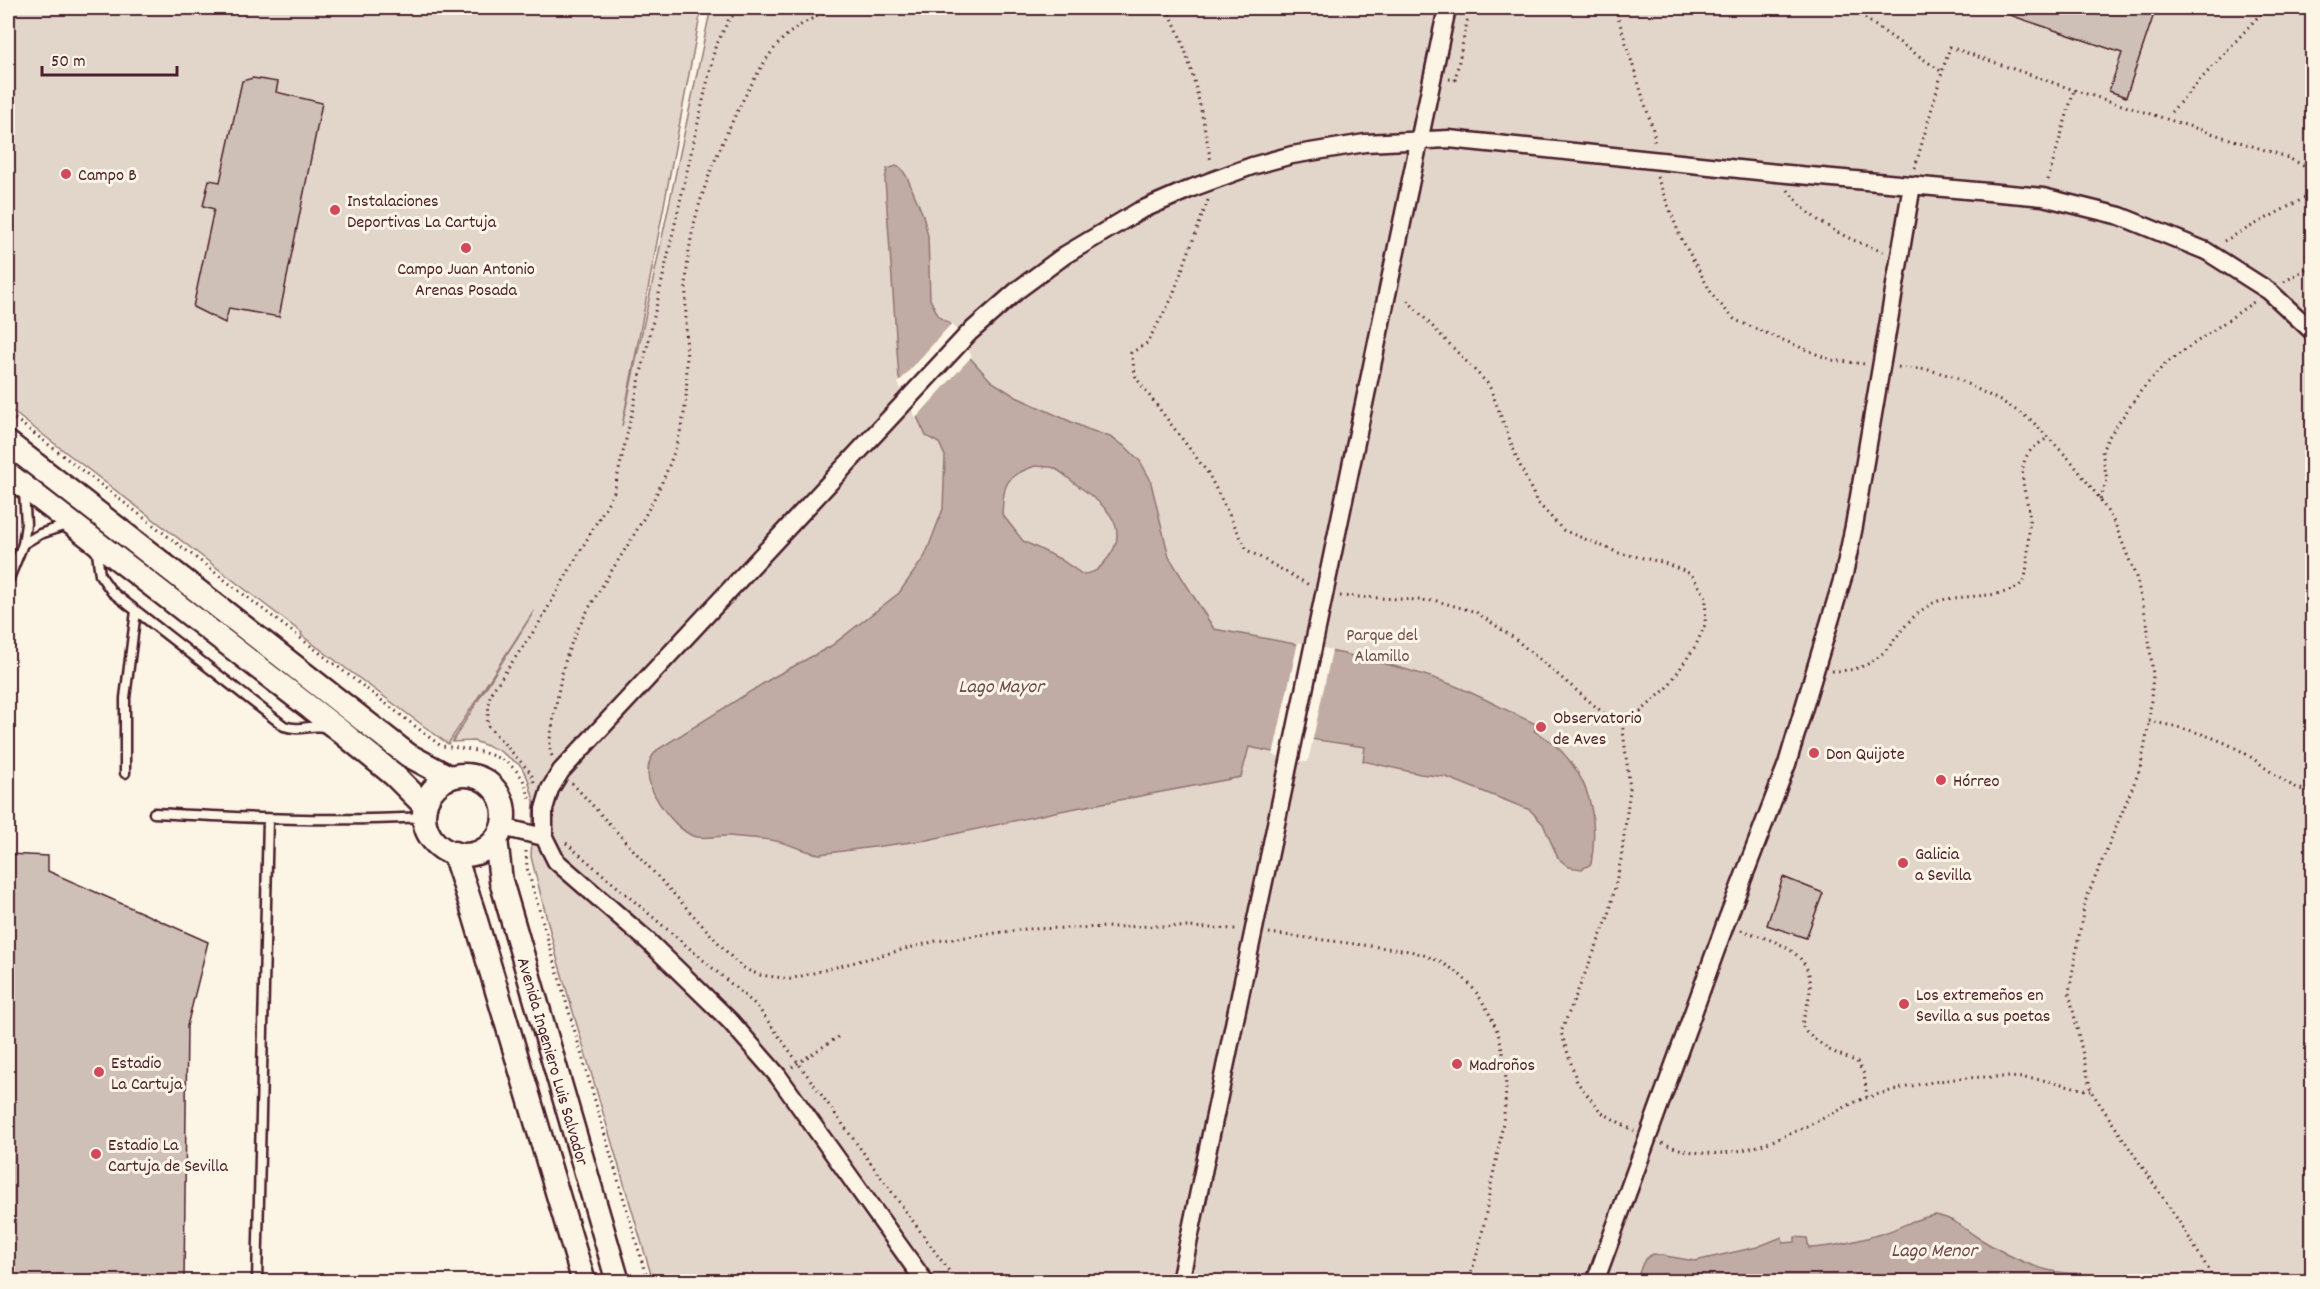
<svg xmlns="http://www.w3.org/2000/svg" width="2320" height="1289" viewBox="0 0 2320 1289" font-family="Dekko,sans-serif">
  <rect width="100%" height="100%" fill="#fcf5e5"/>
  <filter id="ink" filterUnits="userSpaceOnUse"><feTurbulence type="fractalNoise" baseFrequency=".0167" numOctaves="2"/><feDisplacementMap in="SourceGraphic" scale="12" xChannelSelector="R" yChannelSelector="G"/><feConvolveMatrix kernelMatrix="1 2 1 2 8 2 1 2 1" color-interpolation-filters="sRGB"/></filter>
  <g filter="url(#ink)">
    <path fill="#e2d5ca" stroke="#967a7a" stroke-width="1.5" d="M8 8H706L701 11 622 426 710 12 717 8H2312V1281H653L557 958 531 857 534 801 528 779 521 766 498 750 474 741 452 742 534 611 448 744 301 635 302 633 8 408Z"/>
    <path fill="#c0aca5" stroke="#917474" stroke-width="1.5" fill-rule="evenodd" d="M896 166 901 168 907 177 923 215 928 236 930 299 939 317 949 323 971 359 991 381 1016 397 1087 429 1110 437 1126 447 1140 461 1150 479 1169 557 1214 629C1288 643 1371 656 1442 681 1475 692 1506 711 1538 725L1534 731C1542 737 1547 737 1555 745 1590 777 1599 818 1591 864L1582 869 1569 867 1558 858 1543 824 1530 810 1446 777 1420 774 1363 761 1365 747 1311 739 1306 759 1249 747 1241 777 1055 812 927 840 820 854C804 852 791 844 776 841 761 838 745 838 730 836 719 835 703 840 693 836 672 827 640 785 650 761 651 757 655 753 657 750L772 678 831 646 899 593 925 556 943 509 945 456 939 443 926 436 899 378 885 180 887 169ZM1035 466C1041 467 1049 466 1054 468 1062 472 1069 479 1077 485 1101 502 1133 526 1108 558 1100 568 1095 574 1082 574L1060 559 1023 541 1002 514C1004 483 1005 476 1035 466Z
      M1936 1215C1959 1221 1961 1227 1980 1239 2002 1252 2027 1266 2052 1271 2080 1277 2109 1270 2135 1281H1637C1640 1271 1642 1257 1654 1254L1695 1261 1757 1247 1782 1237 1783 1243 1795 1242V1237L1807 1238 1809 1248C1835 1247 1862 1240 1887 1232 1904 1226 1918 1217 1936 1215Z"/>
    <path fill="#fcf5e5" d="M952 323 972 356 916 418 898 383Z
      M1298 642 1332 650 1308 762H1306L1273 755Z"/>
    <path fill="#cfc0b7" stroke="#4a1f2b" stroke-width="1.5" d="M1996 8H2118L2132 12 2134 8H2156L2126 97 2109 91 2122 53 1995 10Z
      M253 78 278 82 276 92 322 103 279 317 229 308 225 323 193 307 214 209 203 206 209 180 220 182 242 81Z
      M8 854 48 856V871L208 942 187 1026 184 1281H8Z
      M1783 877 1823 893 1806 938 1767 925Z"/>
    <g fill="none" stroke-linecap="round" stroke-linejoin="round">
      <g stroke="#4a1f2b" stroke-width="13">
        <path id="lane" d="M23 544 40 534 69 524
          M94 549 97 553 100 575 112 592 284 726C302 732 309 724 325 727
          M8 581 23 544 26 524 24 492
          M125 773V698L136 611
          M154 813C244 818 334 822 424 817
          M257 1282 268 819"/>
      </g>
      <g stroke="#4a1f2b" stroke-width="21">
        <path id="street" d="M502 827 544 837
          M925 1282 778 1076 730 1021 648 941 556 861 544 837V809L550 789 561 771 969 333 1019 289 1065 255 1139 211 1192 188 1252 166 1292 155 1365 143 1449 139 1777 173 2043 197 2120 216 2206 251 2269 291 2312 331
          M1180 1282 1447 8
          M1595 1282 1725 925 1787 764 1844 574 1854 526 1912 185"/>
      </g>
      <g stroke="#4a1f2b" stroke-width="27">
        <g id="secondary">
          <path d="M8 443 408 755 449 777"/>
          <path d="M8 474 339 730 394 775 425 806"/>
          <circle cx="464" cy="815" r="40"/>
          <path id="s1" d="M496 839 501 881 618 1282"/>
          <path d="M454 853 474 914 584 1282"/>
        </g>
      </g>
      <path stroke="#4a1f2b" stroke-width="3" stroke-dasharray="1.5 4.5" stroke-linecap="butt" d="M934 8 1056 13 1087 8
        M1167 8C1192 56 1201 109 1211 162
        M1615 8 1654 133V144
        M1850 8 1942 72 1950 47 2074 90 2281 155 2312 169
        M1449 79 1455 80 1470 8
        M2171 112 2266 8
        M1915 168 1942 72
        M1657 177 1680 236 1713 296 1735 320 1831 360 1865 364
        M2048 180 2074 90
        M1788 190C1810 222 1849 240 1884 252
        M1208 200 1171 300 1147 343 1131 353 1136 378 1208 473 1247 550 1309 585
        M2224 241 2312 194
        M2284 282 2312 265
        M1898 367 1929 370 1952 376 2008 405 2031 420 2071 461 2100 499 2115 524 2136 577 2147 622 2153 675 2149 724 2140 769 2085 902 2069 992 2091 1091 2182 1226 2216 1282
        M10 415 441 746C477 750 523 754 529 799
        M2100 499 2107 480 2102 451 2108 438 2140 392 2165 364 2255 301
        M1340 596 1437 601 1476 612 1514 638 1607 716 1622 722 1637 715 1667 688 1696 645 1705 625 1706 597 1691 574 1662 562 1619 553 1563 530 1537 502 1518 461 1489 385 1405 298
        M1832 671C1894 672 1890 625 1933 603 1956 592 2011 602 2024 580 2027 573 2027 561 2028 553 2028 540 2030 525 2029 512 2026 492 2015 468 2031 450 2036 445 2043 441 2049 437
        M2149 721C2180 727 2213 735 2241 751 2266 765 2283 787 2312 792
        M1622 722 1630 789 1621 859 1609 915 1561 1032 1577 1082 1601 1112 1634 1131
        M552 756C547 744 552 730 554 716 559 688 563 659 576 633 596 591 625 553 647 512 666 477 683 437 686 397 689 348 682 299 689 251 697 197 719 147 744 98 756 76 768 52 787 35 802 22 825 11 844 8
        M534 782 531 773 487 725 490 694 538 625 614 492 715 48 728 21 740 8
        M572 783 736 962 747 970 760 975 790 979 936 941 1026 929 1158 926 1236 929
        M566 843 757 1006 957 1282
        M526 851 527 868 648 1282
        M1741 930C1767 939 1805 947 1810 979 1812 994 1805 1010 1802 1025L1806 1032 1829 1050 1857 1062 1864 1074 1867 1097
        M1269 933 1410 951C1445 960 1467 975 1485 1006 1519 1061 1504 1124 1491 1184 1485 1216 1481 1251 1467 1282
        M792 1067 838 1037
        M1662 1143C1724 1169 1776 1141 1832 1114 1844 1108 1857 1100 1869 1097 1925 1080 1984 1072 2041 1080 2058 1082 2074 1088 2091 1091"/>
      <use href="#lane" stroke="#fcf5e5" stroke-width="8"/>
      <use href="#street" stroke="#fcf5e5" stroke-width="16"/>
      <use href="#secondary" stroke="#fcf5e5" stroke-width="22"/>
    </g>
  </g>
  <g fill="#d1495b" stroke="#fcf5e5" stroke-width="2">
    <circle cx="66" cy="174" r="6"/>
    <circle cx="335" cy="210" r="6"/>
    <circle cx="466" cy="248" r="6"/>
    <circle cx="1541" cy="727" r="6"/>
    <circle cx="1814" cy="753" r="6"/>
    <circle cx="1941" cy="780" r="6"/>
    <circle cx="1903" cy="863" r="6"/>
    <circle cx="1904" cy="1004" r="6"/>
    <circle cx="1457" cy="1064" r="6"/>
    <circle cx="99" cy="1072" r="6"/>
    <circle cx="96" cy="1154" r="6"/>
  </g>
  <g text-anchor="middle" stroke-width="6" stroke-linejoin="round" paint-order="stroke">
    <g font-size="18" fill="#4a1f2b" stroke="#fcf5e5" text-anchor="start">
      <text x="78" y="180">Campo B</text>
      <text x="347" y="206">Instalaciones<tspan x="347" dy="21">Deportivas La Cartuja</tspan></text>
      <text x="466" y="274" text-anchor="middle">Campo Juan Antonio<tspan x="466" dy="21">Arenas Posada</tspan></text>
      <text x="1553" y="723">Observatorio<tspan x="1553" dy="21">de Aves</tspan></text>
      <text x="1826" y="759">Don Quijote</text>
      <text x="1953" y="786">Hórreo</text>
      <text x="1915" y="859">Galicia<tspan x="1915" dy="21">a Sevilla</tspan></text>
      <text x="1916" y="1000">Los extremeños en<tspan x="1916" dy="21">Sevilla a sus poetas</tspan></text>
      <text x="111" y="1068">Estadio<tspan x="111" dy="21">La Cartuja</tspan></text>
      <text x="1469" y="1070">Madroños</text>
      <text x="108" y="1150">Estadio La<tspan x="108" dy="21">Cartuja de Sevilla</tspan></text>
    </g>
    <g font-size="18" fill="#704c53" stroke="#fcf5e5">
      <text x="1382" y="640">Parque del<tspan x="1382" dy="21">Alamillo</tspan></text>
    </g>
    <g font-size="18" fill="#4a1f2b" stroke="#fcf5e5">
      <text dy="6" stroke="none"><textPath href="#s1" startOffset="230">Avenida Ingeniero Luis Salvador</textPath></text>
    </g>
    <g font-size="20" font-style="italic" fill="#6d4950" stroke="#fcf5e5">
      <text x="1001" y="692">Lago Mayor</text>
      <text x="1934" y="1256">Lago Menor</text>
    </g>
  </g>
  <rect width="2320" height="1289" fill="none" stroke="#fcf5e5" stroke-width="30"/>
  <rect x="15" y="15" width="2290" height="1259" fill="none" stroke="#4a1f2b" stroke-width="2" filter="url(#ink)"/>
  <path d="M42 66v9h135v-9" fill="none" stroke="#4a1f2b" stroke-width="3"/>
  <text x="51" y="66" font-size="18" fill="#4a1f2b" stroke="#fcf5e5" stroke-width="4.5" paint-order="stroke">50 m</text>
</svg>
